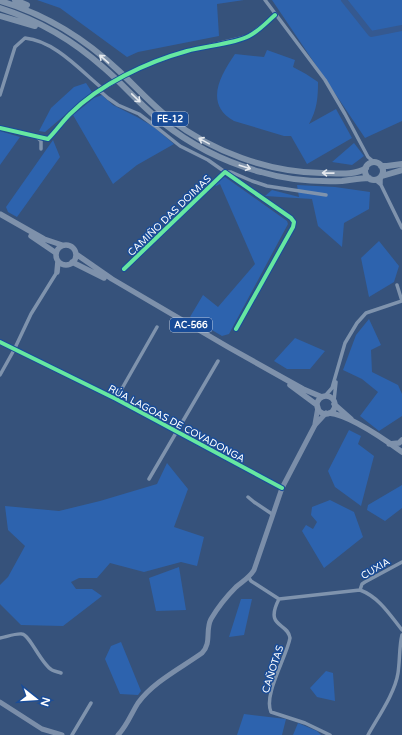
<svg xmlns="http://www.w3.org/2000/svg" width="402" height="735" viewBox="0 0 402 735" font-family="'Varela Round',sans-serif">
  <rect width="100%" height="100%" fill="#36527b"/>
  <path fill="#2d63ae" d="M37 0H244L217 4 219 36 138 52 127 57 60 8Z
    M272 0H402V121L365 138Z
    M267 50 295 60 293 67 306 74 318 82C318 98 317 110 309 124L336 109 352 138 307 164 291 136H284L234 121C204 104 220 76 235 54L264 57Z
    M86 83 92 92 45 132 39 131 51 108 74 87Z
    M102 95 113 105 137 117 154 127 174 144 137 165 113 184 73 115 94 98Z
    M0 131 20 137 0 165Z
    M53 140 60 157 17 217 8 212 6 207Z
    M354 143 364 156 352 165 332 162Z
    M225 177 287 221 288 224 229 334 222 336 190 317 203 295 218 307 255 264 220 184 216 186 215 185 222 178Z
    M297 185 335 187 370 192 369 209 344 223 342 247 318 226 312 199 265 196 272 190 299 197Z
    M379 241 399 266 394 282 369 297 361 258Z
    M369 319 381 345 371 350 372 372 398 385 402 394V416L379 431 360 416 378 392 362 379 343 370 356 335Z
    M295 338 325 351 310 369H287L274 361Z
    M349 430 361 436 358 444 374 456 361 506 335 487 328 471Z
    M167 463 188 489 174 527 204 537 197 566 181 562 144 572 110 563 97 578H79L71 582 76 589H92L102 596 63 626 21 625 0 604V585L8 577 25 546 8 530 5 506 59 511 100 501 157 484Z
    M402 485V508L385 521 367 510 368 505Z
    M330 500 354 512 363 537 324 568 302 531 306 525 313 529 317 522 311 515 312 507Z
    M179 567 186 610 156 611 149 578Z
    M241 599H252L244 635 229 637Z
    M121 642 141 691 138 695 120 694 105 659 111 646Z
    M326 671 333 673 335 701 317 697 310 688Z
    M244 714 286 719 282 735H237Z
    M298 723 317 731 321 735H293Z"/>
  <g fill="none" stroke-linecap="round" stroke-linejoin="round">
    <path stroke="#355990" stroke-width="6" d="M344 0 371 34 402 28"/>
    <path stroke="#7f93ad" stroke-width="3.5" d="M265 0 325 80 345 114 368 157 374 162
      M130 73 144 66 187 51 249 36 275 15
      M100 91 108 98 118 105 139 114 155 126 180 146 208 160 225 172H231L252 181 267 186 326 195
      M0 95 15 47 25 38C55 41 80 70 103 89
      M0 128 48 139C68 116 85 98 113 83
      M38 138 41 141V149
      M381 177V185L402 228
      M375 180 381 185
      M124 269 225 172 291 218 294 222 293 227 236 329
      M397 285 402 301
      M0 342 116 399 282 488
      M0 375 14 350 31 314 57 272
      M325 396 332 388 345 343 357 323 366 313 402 301
      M116 399 157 327
      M334 401 336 382
      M149 479 218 361
      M248 497 254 502 272 514
      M249 578 251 581 279 599 360 590C379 597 390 615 402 630
      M360 590 362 584 365 582 402 562
      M279 599C264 628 288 622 290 638 287 656 263 695 271 712L305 723 330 735
      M0 638C6 637 16 633 22 634 30 635 41 664 52 670 54 671 58 672 61 673
      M72 735 91 703
      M368 735C378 717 395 693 398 673 400 660 399 647 402 635"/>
    <path stroke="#7b8ea9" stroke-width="5" d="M315 424 318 407
      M0 702 42 729 62 735
      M118 735C127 726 131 714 138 703 153 682 181 668 202 653 212 643 205 630 211 619 218 607 227 596 236 587 243 581 249 578 254 570L282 488 315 425 326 413"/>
    <path stroke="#7e91ab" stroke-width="5.5" d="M0 214 44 239 62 245
      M31 236 56 253
      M56 255a10 10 0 1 1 20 0a10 10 0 1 1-20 0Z
      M76 254 112 279 228 347 303 389 322 397
      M72 262 104 278
      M57 272 58 261
      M290 385 317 405
      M317 405a9 9 0 1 1 18 0a9 9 0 1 1-18 0Z
      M334 404 351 419
      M329 413C350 415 384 439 402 452
      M389 444 399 443 402 440"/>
    <path stroke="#7e92ab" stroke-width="6" d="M15 0 27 5
      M0 1C45 14 85 39 119 71 136 87 152 105 170 119 213 152 268 172 322 173 335 173 355 176 366 168
      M0 8C38 20 74 41 104 68 124 85 141 106 162 122 191 145 224 162 261 172 287 180 315 182 342 181 351 180 360 178 369 178
      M0 16 35 26
      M365 171a9 9 0 1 1 18 0a9 9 0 1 1-18 0Z
      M381 166H387L402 164
      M382 176 402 170"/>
    <g stroke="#194c98" stroke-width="6">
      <path id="cycleway" d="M0 128 48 139C56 131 62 122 70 114 100 84 147 62 187 51 204 46 234 44 249 36 259 31 267 22 275 15
        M124 269 225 172 291 218 294 222 293 227 236 329
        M0 342 116 399 282 488"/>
    </g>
    <use href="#cycleway" stroke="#66e7a1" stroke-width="4"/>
  </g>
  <defs><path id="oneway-shaft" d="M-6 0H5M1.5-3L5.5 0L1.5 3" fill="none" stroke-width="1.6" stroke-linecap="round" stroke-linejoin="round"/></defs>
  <g stroke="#e5e9ee">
    <use href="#oneway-shaft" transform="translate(104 59) rotate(-139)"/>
    <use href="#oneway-shaft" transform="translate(136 98) rotate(44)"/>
    <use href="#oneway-shaft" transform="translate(204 141) rotate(-151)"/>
    <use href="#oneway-shaft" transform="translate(245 167) rotate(18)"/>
    <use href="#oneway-shaft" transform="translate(328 173) rotate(-179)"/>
  </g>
  <g text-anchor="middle" stroke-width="3" stroke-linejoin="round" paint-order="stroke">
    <g fill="#194c98" stroke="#bac9e0" stroke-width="1">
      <rect x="152" y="112" width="36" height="14" rx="3"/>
      <rect x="170" y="318" width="42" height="14" rx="3"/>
    </g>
    <g font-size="9" font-weight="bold" fill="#fff">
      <text x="170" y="122">FE-12</text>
      <text x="191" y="328">AC-566</text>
    </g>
    <g font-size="10" fill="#fff" stroke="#194c98">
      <text transform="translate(169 215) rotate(-44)" y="4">CAMIÑO DAS DOIMAS</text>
      <text transform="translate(177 423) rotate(28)" y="4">RÚA LAGOAS DE COVADONGA</text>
      <text transform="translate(375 568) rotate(-31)" y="4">CUXIA</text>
      <text transform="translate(272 669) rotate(-72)" y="4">CAÑOTAS</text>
    </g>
  </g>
  <g transform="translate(36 699) rotate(107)" stroke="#194c98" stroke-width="3" paint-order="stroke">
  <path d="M0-3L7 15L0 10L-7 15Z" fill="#ffffff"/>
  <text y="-6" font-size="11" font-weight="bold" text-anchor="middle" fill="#ffffff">N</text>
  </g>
</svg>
